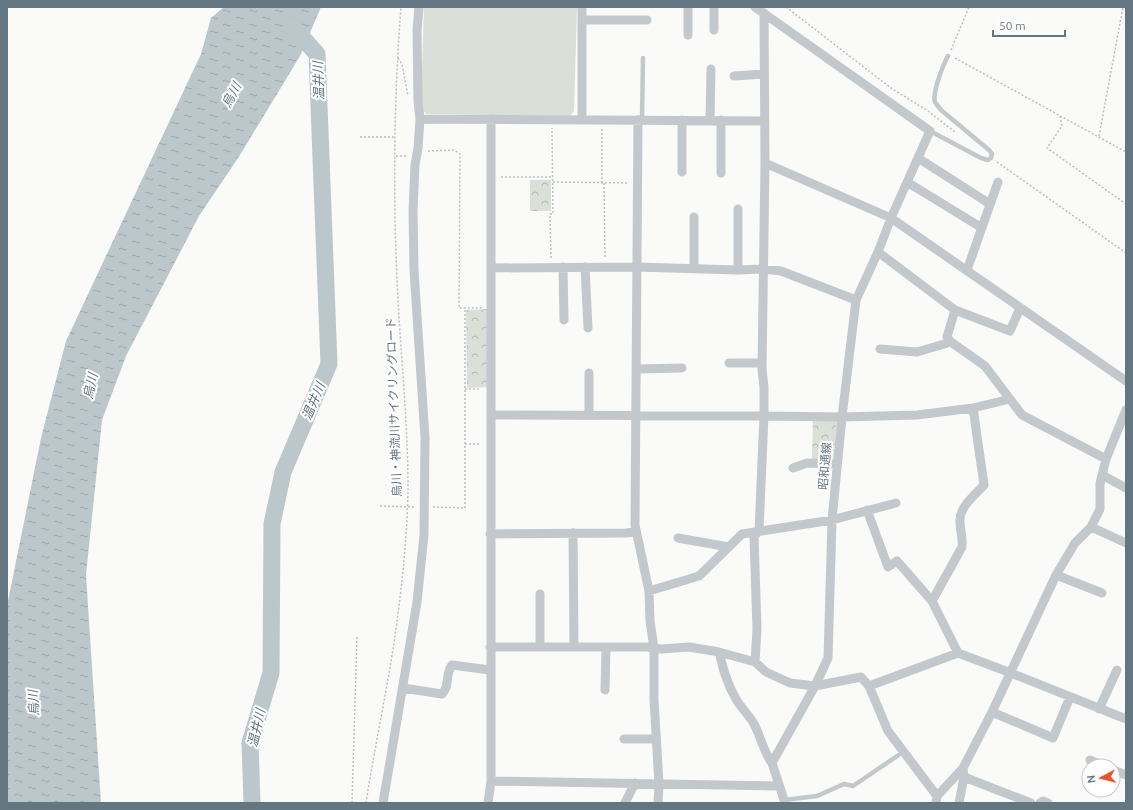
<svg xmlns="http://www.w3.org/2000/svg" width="1133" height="810" viewBox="0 0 1133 810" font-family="Ubuntu,'Noto Sans JP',sans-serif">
  <defs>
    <pattern id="park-crowns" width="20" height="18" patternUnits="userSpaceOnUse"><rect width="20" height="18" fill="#dadfd7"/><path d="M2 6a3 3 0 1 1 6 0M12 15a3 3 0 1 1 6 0" fill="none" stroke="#b4b9b4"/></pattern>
    <pattern id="water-ripples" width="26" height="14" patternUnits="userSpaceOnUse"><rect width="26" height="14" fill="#bbc7cb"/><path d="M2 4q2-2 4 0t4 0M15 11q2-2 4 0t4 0" fill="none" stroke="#9ca6aa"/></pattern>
  </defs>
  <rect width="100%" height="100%" fill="#fafaf8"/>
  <path fill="url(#park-crowns)" d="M530 180H551V211H530Z
    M488 309V387L467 388 466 310Z
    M835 419 837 422 833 460 812 459 813 420Z"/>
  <path fill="#dadfd7" d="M424 7H577L574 111 570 116 426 114 423 110 421 101Z"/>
  <path fill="url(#water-ripples)" d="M224 7H321L300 56 240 155 199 216 126 356 102 420 86 575 101 803H7V606L41 438 66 341 201 54 211 18Z"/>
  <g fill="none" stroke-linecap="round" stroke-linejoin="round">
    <path stroke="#bbc7cb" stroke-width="17" d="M252 803 250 743 271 673 272 524 283 472 329 364 317 54 291 25"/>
    <path stroke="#bbbfc2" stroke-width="1.5" stroke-dasharray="2 2" stroke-linecap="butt" d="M786 7 891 88 928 111 955 132
      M951 50 969 7
      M398 58 402 64 408 96
      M955 58 1126 152
      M1060 116 1062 126 1047 148 1126 204
      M1099 136 1123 7
      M360 137H396
      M428 151 454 150 460 154 459 308H482
      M396 156H406
      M997 162 1126 253
      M501 177H553
      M553 182 629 183
      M602 183V129
      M604 183 605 257
      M551 258 550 214H553L552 128
      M465 389H481
      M465 444H481
      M380 506 415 507
      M433 507 465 508V308
      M352 803 357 635
      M366 803C374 751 385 700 393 649 401 596 407 542 408 489 408 419 400 350 397 280 393 189 394 98 401 7"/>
    <path stroke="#c3c8cc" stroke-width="4.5" d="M642 120 643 58
      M930 131 981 158 988 160 991 158 992 154 989 150 941 110C939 107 936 104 935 102 932 93 943 65 948 56
      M784 800 817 796 844 784 853 786 903 752"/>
    <path stroke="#c3c8cc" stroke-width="9" d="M755 7 930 131 891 218 878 252 856 300 842 417 832 520 828 658 815 686 772 763 785 803
      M582 20H647
      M714 30V7
      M688 35V7
      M734 76 764 74
      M420 119 764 121
      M582 120V7
      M638 120 635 525 649 591 650 621 654 648V700L659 784 658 803
      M710 120 711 69
      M918 158 990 204
      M765 163 891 218 1126 381
      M682 172V120
      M721 173V120
      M907 182 982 228
      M878 252 955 310 1010 331 1020 308
      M563 267 564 320
      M585 267 588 328
      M491 268 636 267 738 270 763 269 781 271 856 300
      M694 268V217
      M738 270V209
      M967 270 998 182
      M955 310 947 337 951 342 985 366 1022 415 1106 459
      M880 349 917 352 951 342
      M729 363H762
      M636 369 682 368
      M589 373V415
      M491 415 764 416 842 417 917 415 973 408 1010 399
      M793 468 807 463 837 464
      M1102 475 1126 488
      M867 510 888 567 897 561 932 601 958 653
      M1091 527 1126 543
      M573 533 574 647
      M490 534 626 533 636 532
      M678 538 729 547
      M1056 575 1102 593
      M649 591 699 576 742 534 832 520 896 503
      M932 601 962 547C963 538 960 530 960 521 959 507 976 494 984 485L973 408
      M490 647H647L661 649 689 647 719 652 755 662 766 672 790 683 815 686 861 677 869 686 958 653 1011 673 1126 719
      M540 647V594
      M719 652C723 669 727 684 736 699 741 708 749 715 754 724 761 737 763 751 772 763
      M755 662 757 629 754 536 759 531 764 416V387L762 369 765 163 764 13
      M869 686 888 731 937 796
      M403 688 442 694C450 687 445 673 452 665L490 670
      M605 690 606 647
      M1099 709 1117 670
      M992 712 1053 738 1070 697
      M624 739H656
      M1090 760 1104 766
      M1113 770 1126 775
      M964 777 1031 803
      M491 781 779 786
      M383 803 417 602 424 535 425 438 414 270 413 211 415 165 418 148 420 119 418 101 417 30 419 7
      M488 803 491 781C489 561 492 340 491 119
      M625 803 635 783
      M936 803 937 796 963 768
      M959 803 964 777 963 768 992 712 1056 575 1075 543 1091 527 1100 509V484L1102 475 1106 459 1126 410
      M1040 803 1043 801 1048 803"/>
  </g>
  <g text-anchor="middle" stroke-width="4" stroke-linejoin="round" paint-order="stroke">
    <g font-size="12" fill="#657683" stroke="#fff">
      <text transform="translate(394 407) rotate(-92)" y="4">烏川・神流川サイクリングロード</text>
      <text transform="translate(825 466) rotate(-85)" y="4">昭和通線</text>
    </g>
    <g font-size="13" font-style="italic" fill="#60757c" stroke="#fff">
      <text transform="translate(318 81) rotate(-92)" y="5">温井川</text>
      <text transform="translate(231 95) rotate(-62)" y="5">烏川</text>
      <text transform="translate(90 386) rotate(-77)" y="5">烏川</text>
      <text transform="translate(313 401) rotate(-67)" y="5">温井川</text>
      <text transform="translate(33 703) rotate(-93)" y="5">烏川</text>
      <text transform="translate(256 728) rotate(-77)" y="5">温井川</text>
    </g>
  </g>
  <rect width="1133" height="810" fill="none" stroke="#657683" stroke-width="16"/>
  <g transform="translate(1101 778) rotate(263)"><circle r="19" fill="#ffffff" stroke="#c1c8cd"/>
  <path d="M0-3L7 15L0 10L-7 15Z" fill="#e4572e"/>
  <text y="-6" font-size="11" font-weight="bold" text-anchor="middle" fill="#657683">N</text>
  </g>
  <path d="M993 30v6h72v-6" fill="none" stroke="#657683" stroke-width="2"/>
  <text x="999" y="30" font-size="12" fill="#657683" stroke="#ffffff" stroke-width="3" paint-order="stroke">50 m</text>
</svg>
